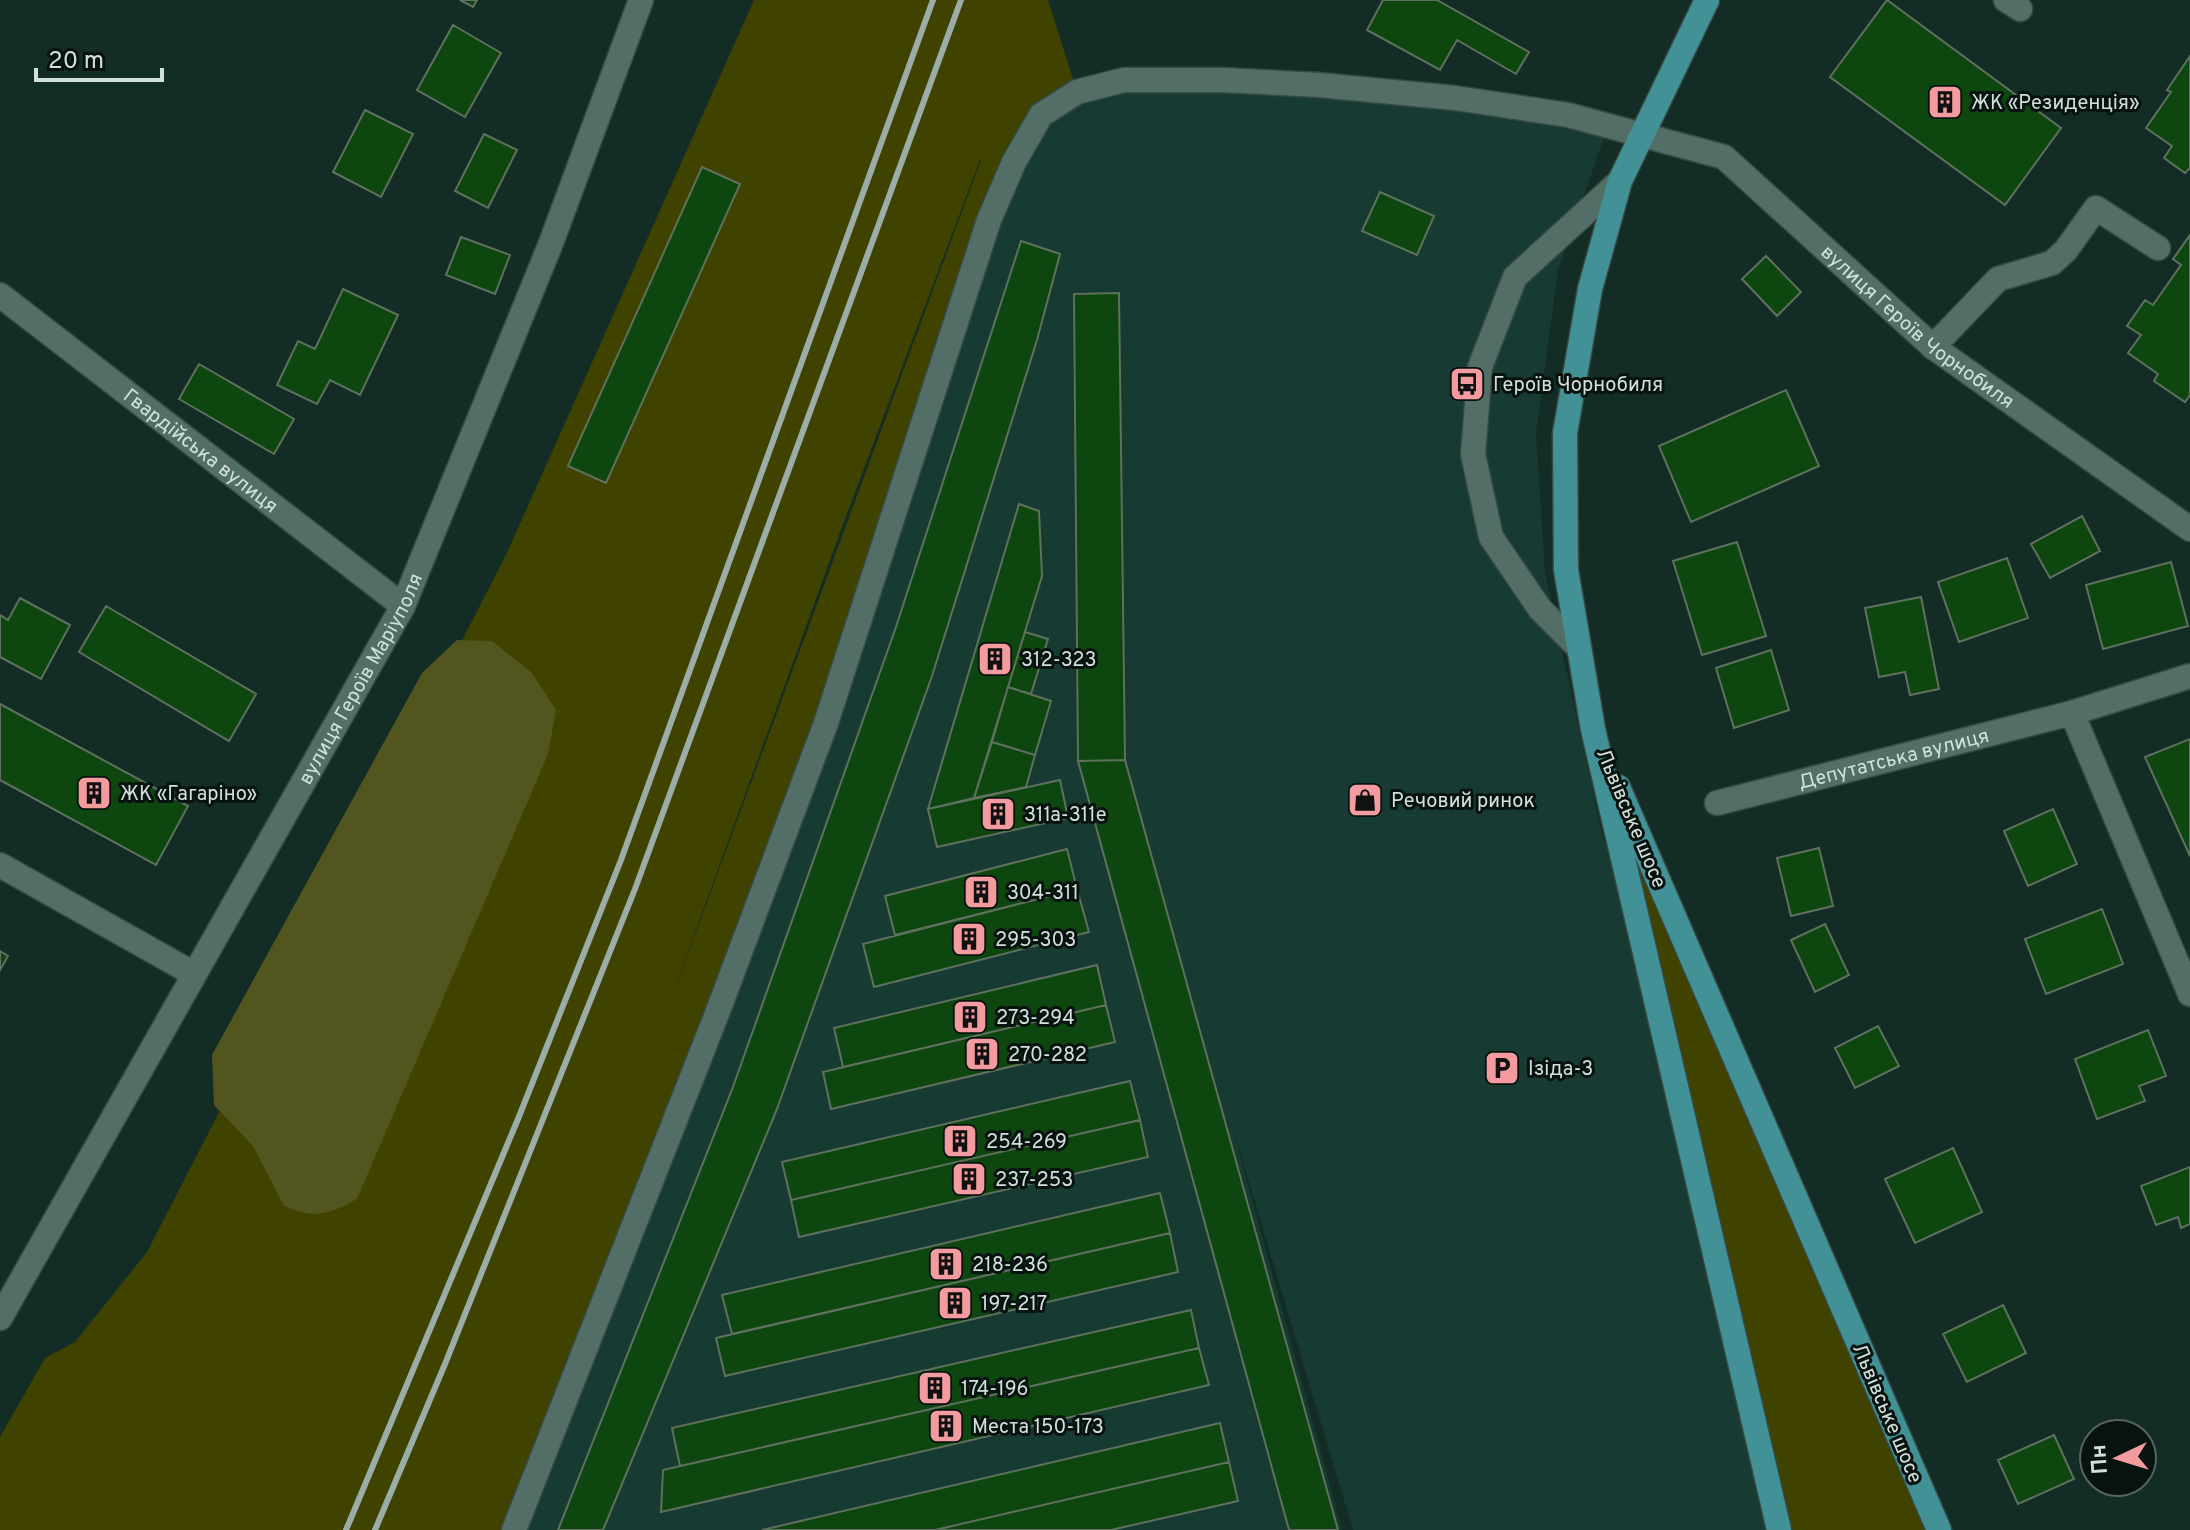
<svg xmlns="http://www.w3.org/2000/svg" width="2190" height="1530" viewBox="0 0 2190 1530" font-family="Overpass,sans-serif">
  <rect width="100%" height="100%" fill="#132d26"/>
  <path fill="#173a32" d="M1222 80 1608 126 1558 270 1536 433 1545 573 1603 839 1917 1530H1353L1232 1125 1342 1530H514L1014 162 1077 92Z"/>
  <path fill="#404200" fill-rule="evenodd" d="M754 0H1048L1077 92 1014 162 826 723 514 1530H0V1437L45 1358 75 1342 147 1252 506 555ZM980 160H981L666 1013 842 527Z
    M1593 729 1939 1530H1779Z"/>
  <path fill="#53551e" d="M457 640 492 641 532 673 556 710 548 754 357 1199C328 1215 315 1219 284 1206L253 1146 214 1105 212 1055 422 673Z"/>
  <path fill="#0d460f" stroke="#60705e" stroke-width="2" d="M460 0H477L473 7Z
    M1383 0H1437L1529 52 1516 74 1457 40 1440 70 1367 30Z
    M1887 0 2061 128 2005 205 1830 77Z
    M453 25 501 53 465 117 417 90Z
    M2190 56V168L2185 173 2164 158 2172 146 2146 128 2171 92 2167 90Z
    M365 110 413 134 381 197 333 172Z
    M484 134 517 150 488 208 455 191Z
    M702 167 740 184 606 483 568 466Z
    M1380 192 1434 216 1417 255 1362 231Z
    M2190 235V395L2185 402 2154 381 2158 374 2128 353 2141 335 2127 326 2145 300 2153 305 2181 265 2173 259Z
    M461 237 510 255 495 294 446 275Z
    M1021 241 1060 254 1037 340 932 676 777 1109 603 1530H558L733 1087 896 627Z
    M1766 256 1801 292 1777 316 1742 279Z
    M343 289 398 315 360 395 330 380 317 404 277 385 298 341 315 349Z
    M1119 293 1125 760 1078 761 1074 294Z
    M199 364 294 419 274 454 179 399Z
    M1786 390 1819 466 1691 522 1659 446Z
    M1019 504 1039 511 1042 576 974 798 928 809Z
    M2082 516 2100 551 2050 578 2031 544Z
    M1737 542 1766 636 1702 655 1673 561Z
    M2007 558 2028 618 1959 642 1938 582Z
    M2171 562 2188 626 2103 649 2086 585Z
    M1921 597 1939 689 1910 695 1905 672 1879 677 1865 608Z
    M20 598 70 625 41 679 0 657V615L8 620Z
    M106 606 256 694 229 741 79 652Z
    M1025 632 1048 639 1031 694 1008 687Z
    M1771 650 1789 710 1734 728 1716 668Z
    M1008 687 1051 701 1035 755 992 742Z
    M0 704 188 806 156 865 0 780Z
    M2190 739V856L2145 757Z
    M992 742 1035 755 1026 787 974 798Z
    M1125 760 1299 1389 1338 1530H1289L1078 761Z
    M1060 780 1068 818 937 847 928 809Z
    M2053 809 2077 864 2028 886 2004 831Z
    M1819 848 1833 906 1791 916 1777 858Z
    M1067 849 1077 889 895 935 885 896Z
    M1077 889 1089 932 874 987 863 944Z
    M2102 909 2123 964 2046 994 2025 939Z
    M1825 924 1849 975 1815 992 1791 940Z
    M0 951 8 956 0 970Z
    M1097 965 1106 1005 843 1067 834 1028Z
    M1106 1005 1115 1042 831 1109 823 1072Z
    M1878 1026 1899 1066 1855 1088 1835 1048Z
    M2148 1030 2166 1076 2139 1086 2145 1101 2097 1119 2075 1059Z
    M1130 1081 1140 1120 791 1200 782 1162Z
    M1140 1120 1148 1157 799 1237 791 1200Z
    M1953 1148 1982 1212 1915 1243 1885 1179Z
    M2190 1167V1224L2181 1228 2178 1217 2156 1225 2141 1186Z
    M1160 1193 1170 1233 732 1334 722 1295Z
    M1170 1233 1178 1272 725 1376 716 1338Z
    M2003 1305 2026 1353 1967 1382 1943 1334Z
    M1191 1310 1199 1348 680 1466 672 1428Z
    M1199 1348 1209 1385 661 1512 663 1470Z
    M1220 1423 1229 1462 935 1530H762Z
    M2054 1435 2074 1479 2018 1504 1998 1460Z
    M1229 1462 1238 1501 1111 1530H935Z"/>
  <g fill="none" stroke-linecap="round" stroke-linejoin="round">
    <g stroke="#364a44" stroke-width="27">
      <g id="minor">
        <path d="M2006 0 2020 9"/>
        <path id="s1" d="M0 295 403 606"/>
        <path d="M1933 347 1998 279 2052 263 2066 250 2096 208 2158 248"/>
        <path d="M1578 647 1540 609 1491 537 1473 454 1480 367 1515 277 1620 181"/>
        <path d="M2072 713 2190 994"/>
        <path id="s2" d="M1717 803 2072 713 2190 676"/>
        <path d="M0 865 194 974"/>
        <path id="s3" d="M0 1318 403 606 551 243 641 0"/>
        <path id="s4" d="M514 1530 718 1011 826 723 989 220 1014 162 1041 115 1077 92 1124 80H1222L1319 85 1455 98 1568 115 1724 157 1933 347 2190 529"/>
      </g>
    </g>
    <g stroke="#364a44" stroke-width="27">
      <path id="major" d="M1707 0 1620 181 1590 289 1565 433 1566 570 1593 729 1779 1530
        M1618 787 1939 1530"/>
    </g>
    <use href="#minor" stroke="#526e66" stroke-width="24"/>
    <use href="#major" stroke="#429197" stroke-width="24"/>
    <path stroke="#9aada7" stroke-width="6" d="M346 1530 518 1119 621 860 933 0
      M375 1530 445 1364 635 889 961 0"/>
  </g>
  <defs>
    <g id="building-square" transform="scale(1.8)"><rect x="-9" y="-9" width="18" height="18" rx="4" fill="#f49b9f" stroke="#08120f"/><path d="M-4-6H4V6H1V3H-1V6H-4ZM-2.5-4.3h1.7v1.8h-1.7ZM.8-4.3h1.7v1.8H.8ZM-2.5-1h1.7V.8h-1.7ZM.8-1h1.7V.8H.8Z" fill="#111"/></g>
    <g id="bus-square" transform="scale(1.8)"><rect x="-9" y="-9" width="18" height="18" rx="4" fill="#f49b9f" stroke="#08120f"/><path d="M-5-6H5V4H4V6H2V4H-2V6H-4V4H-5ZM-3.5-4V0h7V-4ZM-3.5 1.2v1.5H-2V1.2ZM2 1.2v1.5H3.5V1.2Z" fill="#111"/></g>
    <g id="shop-square" transform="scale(1.8)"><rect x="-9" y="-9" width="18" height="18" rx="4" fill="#f49b9f" stroke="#08120f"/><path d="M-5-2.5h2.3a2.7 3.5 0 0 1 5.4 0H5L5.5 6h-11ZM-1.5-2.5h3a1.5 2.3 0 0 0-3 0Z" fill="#111"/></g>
    <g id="parking-square" transform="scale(1.8)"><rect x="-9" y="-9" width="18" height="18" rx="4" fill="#f49b9f" stroke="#08120f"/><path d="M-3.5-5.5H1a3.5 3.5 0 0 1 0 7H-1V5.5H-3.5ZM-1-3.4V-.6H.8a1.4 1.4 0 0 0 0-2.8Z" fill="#111"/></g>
  </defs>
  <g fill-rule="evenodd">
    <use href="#building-square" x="1945" y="102"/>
    <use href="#bus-square" x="1467" y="384"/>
    <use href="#building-square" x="995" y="659"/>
    <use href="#building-square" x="94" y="793"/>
    <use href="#shop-square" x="1365" y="800"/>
    <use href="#building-square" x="998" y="814"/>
    <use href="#building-square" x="981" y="892"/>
    <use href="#building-square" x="969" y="939"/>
    <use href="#building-square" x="970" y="1017"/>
    <use href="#building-square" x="982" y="1054"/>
    <use href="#parking-square" x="1502" y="1068"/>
    <use href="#building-square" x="960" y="1141"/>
    <use href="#building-square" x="969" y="1179"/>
    <use href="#building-square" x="946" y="1264"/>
    <use href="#building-square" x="955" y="1303"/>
    <use href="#building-square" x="935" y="1388"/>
    <use href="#building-square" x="946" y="1426"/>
  </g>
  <g text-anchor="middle" stroke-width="6" stroke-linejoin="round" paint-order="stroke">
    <g font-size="20" fill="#d1e0db" stroke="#08120f" text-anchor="start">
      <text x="1971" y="109">ЖК «Резиденція»</text>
      <text x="1493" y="391">Героїв Чорнобиля</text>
      <text x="1021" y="666">312-323</text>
      <text x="120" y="800">ЖК «Гагаріно»</text>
      <text x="1391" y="807">Речовий ринок</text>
      <text x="1024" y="821">311а-311е</text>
      <text x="1007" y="899">304-311</text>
      <text x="995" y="946">295-303</text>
      <text x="996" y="1024">273-294</text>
      <text x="1008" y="1061">270-282</text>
      <text x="1528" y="1075">Ізіда-3</text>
      <text x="986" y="1148">254-269</text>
      <text x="995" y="1186">237-253</text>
      <text x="972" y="1271">218-236</text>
      <text x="981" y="1310">197-217</text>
      <text x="961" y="1395">174-196</text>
      <text x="972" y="1433">Места 150-173</text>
    </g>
    <g font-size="20" fill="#d1e0db" stroke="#08120f">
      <text dy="7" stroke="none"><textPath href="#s4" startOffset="2468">вулиця Героїв Чорнобиля</textPath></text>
      <text dy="7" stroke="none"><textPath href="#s1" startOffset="254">Гвардійська вулиця</textPath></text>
      <text dy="7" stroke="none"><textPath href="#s3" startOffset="734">вулиця Героїв Маріуполя</textPath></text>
      <text dy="7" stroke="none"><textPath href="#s2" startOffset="182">Депутатська вулиця</textPath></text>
      <text transform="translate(1632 818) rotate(67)" y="7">Львівське шосе</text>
      <text transform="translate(1888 1413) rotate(67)" y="7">Львівське шосе</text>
    </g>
  </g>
  <g transform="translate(2118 1458) rotate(266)"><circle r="38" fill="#08120f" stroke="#586461" stroke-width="2"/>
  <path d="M0-6L14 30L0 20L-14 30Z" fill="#f49b9f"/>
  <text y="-12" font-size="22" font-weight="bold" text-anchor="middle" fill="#d1e0db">Пн</text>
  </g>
  <path d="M36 68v12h126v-12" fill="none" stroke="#d1e0db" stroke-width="4"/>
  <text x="48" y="68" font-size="24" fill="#d1e0db" stroke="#08120f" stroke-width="6" paint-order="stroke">20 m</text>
</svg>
